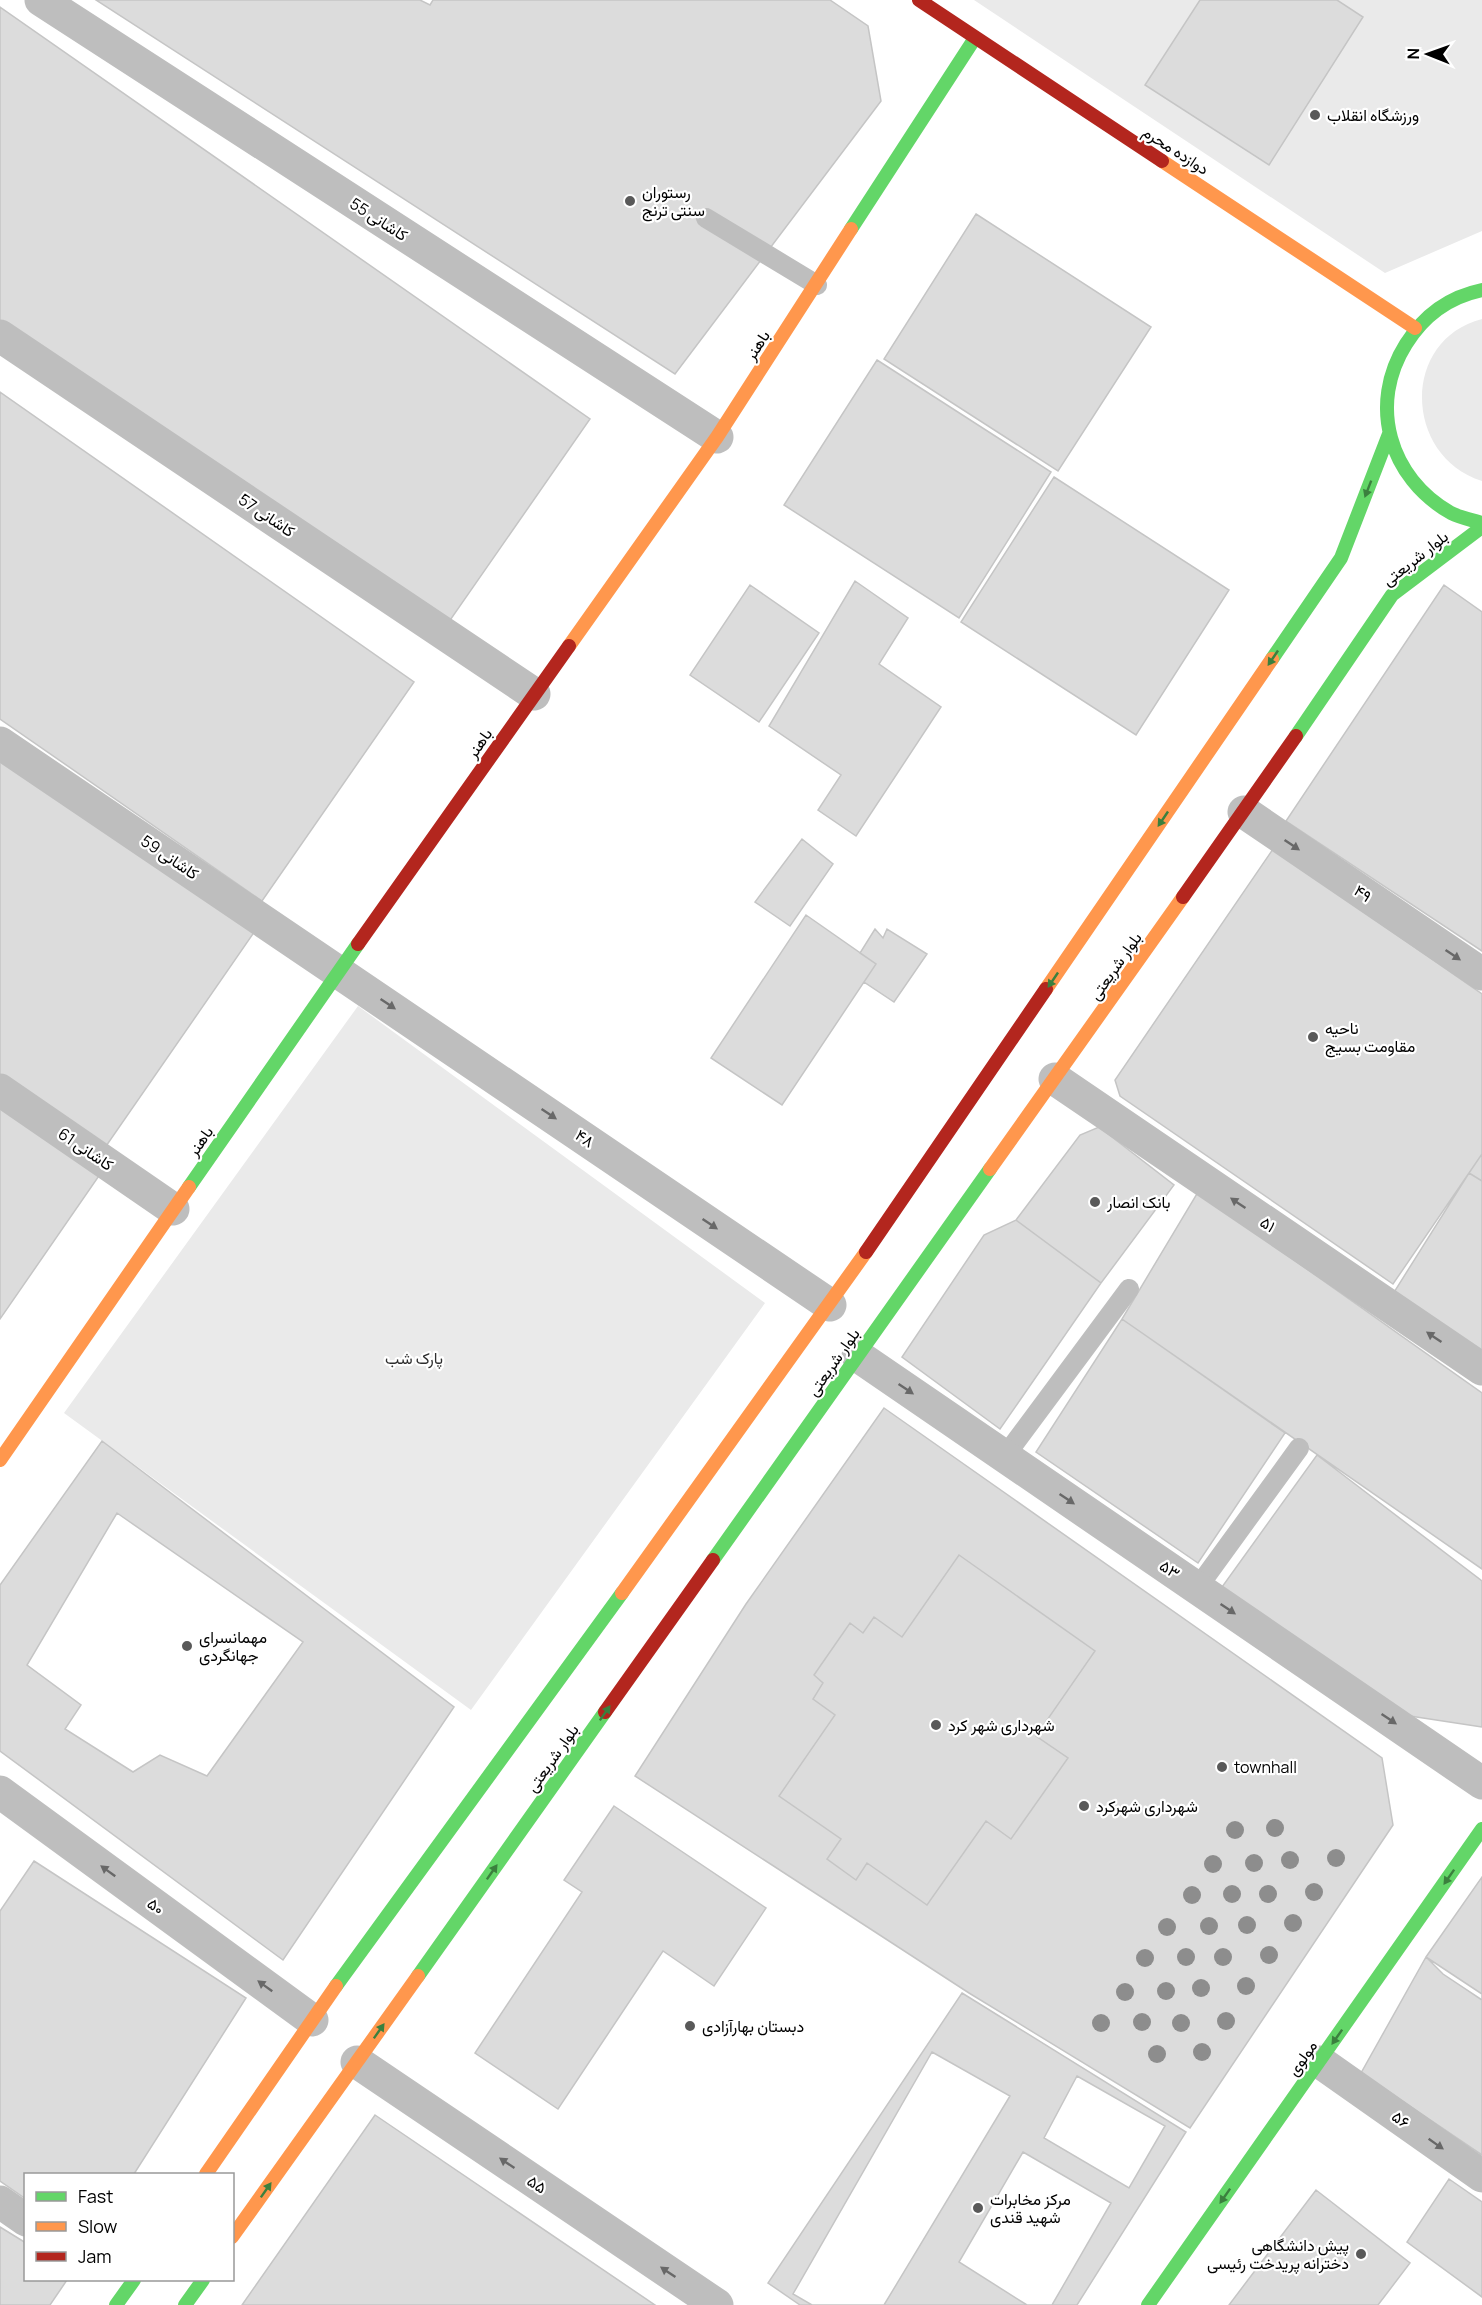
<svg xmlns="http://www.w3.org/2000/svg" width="1482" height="2305" viewBox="0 0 1482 2305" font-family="Manrope,Vazirmatn,sans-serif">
  <rect width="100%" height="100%" fill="#fff"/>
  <path fill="#eaeaea" d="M974 0H1482V231L1385 273Z
    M1482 319V481C1404 457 1400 340 1482 319Z
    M358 1006 765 1303 471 1710 64 1413Z"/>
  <path fill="#dcdcdc" stroke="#c5c5c5" stroke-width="1.5" fill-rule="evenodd" d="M96 0H420L430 5 433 0H830L868 26 881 101 675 374Z
    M1200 0H1337L1363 17 1269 165 1145 85Z
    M0 7 590 419 437 639 0 333Z
    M976 214 1151 327 1058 471 884 359Z
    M877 360 1051 472 959 618 784 505Z
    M0 392 414 682 262 901 0 719Z
    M1054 477 1229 590 1136 735 961 622Z
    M855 581 908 618 879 664 941 707 856 836 818 810 841 775 769 726Z
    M750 585 819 633 759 722 690 675Z
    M1444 585 1482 612V951L1286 821Z
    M0 753 255 931 102 1152 0 1080Z
    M802 839 833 864 790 926 755 902Z
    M1273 849 1482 994V1154L1393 1284 1120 1096 1115 1080Z
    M806 915 876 964 782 1105 711 1058Z
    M875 929 883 938 887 929 927 954 894 1002 864 982 876 964 860 953Z
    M0 1079 112 1157 0 1319Z
    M1099 1127 1174 1185 1101 1283 1016 1220 1080 1135Z
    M1482 1154V1181L1469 1173Z
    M1469 1173 1482 1181V1359L1391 1297Z
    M1198 1192 1482 1393V1569L1122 1319Z
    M1016 1220 1101 1283 1000 1429 902 1357 984 1235Z
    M1122 1319 1285 1433 1198 1563 1036 1452Z
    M884 1408 1382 1758 1393 1825 1190 2128 969 1993 635 1776 746 1604ZM959 1555 1095 1651 1036 1736 1068 1758 1011 1839 986 1821 927 1905 867 1863 856 1880 827 1859 841 1839 779 1796 835 1715 813 1699 823 1683 814 1675 850 1623 863 1633 874 1617 902 1637Z
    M102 1441 454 1707 283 1960 0 1751V1585Z
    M1317 1455 1482 1581V1727L1410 1716 1222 1587Z
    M117 1513 303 1642 207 1776 160 1755 133 1772 65 1729 81 1705 27 1665Z
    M959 1555 1095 1651 1036 1736 1068 1758 1011 1839 986 1821 927 1905 867 1863 856 1880 827 1859 841 1839 779 1796 835 1715 813 1699 823 1683 814 1675 850 1623 863 1633 874 1617 902 1637Z
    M614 1806 766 1908 714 1986 663 1951 558 2109 475 2053 582 1892 564 1880Z
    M34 1861 246 1998 134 2174H26V2199L0 2181V1911Z
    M1482 1877V2000L1443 1974 1426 1957Z
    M1426 1957 1482 1994V2155L1361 2073Z
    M962 1993 1186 2132 1077 2305H800L768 2283Z
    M932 2052 1010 2096 884 2305H812L793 2294Z
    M1077 2076 1165 2126 1129 2188 1044 2138Z
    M375 2115 655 2305H242Z
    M1023 2152 1111 2203 1052 2305H1027L959 2262Z
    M1449 2179 1482 2202V2297L1407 2242Z
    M1316 2190 1410 2263 1378 2305H1229Z
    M0 2227 26 2243V2280H67L50 2305H0Z"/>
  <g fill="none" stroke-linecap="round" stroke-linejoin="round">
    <path stroke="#bebebe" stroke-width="20" d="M706 218 817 285
      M1005 1456 1129 1289
      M1198 1587 1299 1448"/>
    <path stroke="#bebebe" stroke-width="33" d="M41 0 717 437
      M0 336 534 694
      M0 743 830 1305
      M1244 812 1482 974
      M1055 1079 1482 1369
      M0 1090 173 1209
      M858 1356 1482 1783
      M0 1792 312 2020
      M357 2062 717 2305
      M1320 2062 1482 2176
      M0 2202 26 2220"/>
    <path stroke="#63d668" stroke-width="14" d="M851 229 975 38
      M1482 290C1448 297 1424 315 1406 344 1368 404 1389 478 1451 513 1461 518 1472 520 1482 523
      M1272 659 1341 558 1389 434
      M1296 736 1392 595 1482 527
      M189 1187 358 944
      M713 1560 990 1169
      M418 1976 605 1712
      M336 1986 622 1593
      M116 2305 134 2280
      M185 2305 203 2280
      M1148 2305 1482 1829"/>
    <path stroke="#ff974d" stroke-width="14" d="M1162 161 1415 328
      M569 646 717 437 851 229
      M1046 989 1272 659
      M990 1169 1183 897
      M0 1460 189 1187
      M622 1593 866 1252
      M206 2174 336 1986
      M232 2237 418 1976"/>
    <path stroke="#b3261e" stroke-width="14" d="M919 0 1162 161
      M1183 897 1296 736
      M358 944 569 646
      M866 1252 1046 989
      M605 1712 713 1560"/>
  </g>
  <g fill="#8d8d8d">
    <circle cx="1275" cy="1828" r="9"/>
    <circle cx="1235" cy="1830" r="9"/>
    <circle cx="1336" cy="1858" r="9"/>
    <circle cx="1290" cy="1860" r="9"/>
    <circle cx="1254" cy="1863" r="9"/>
    <circle cx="1213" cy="1864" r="9"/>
    <circle cx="1314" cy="1892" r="9"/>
    <circle cx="1232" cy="1894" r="9"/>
    <circle cx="1268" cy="1894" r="9"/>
    <circle cx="1192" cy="1895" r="9"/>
    <circle cx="1293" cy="1923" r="9"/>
    <circle cx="1247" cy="1925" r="9"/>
    <circle cx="1209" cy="1926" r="9"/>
    <circle cx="1167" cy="1927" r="9"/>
    <circle cx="1269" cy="1955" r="9"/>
    <circle cx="1186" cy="1957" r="9"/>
    <circle cx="1223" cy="1957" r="9"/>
    <circle cx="1145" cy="1958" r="9"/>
    <circle cx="1246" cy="1986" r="9"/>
    <circle cx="1201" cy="1988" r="9"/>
    <circle cx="1166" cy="1991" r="9"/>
    <circle cx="1125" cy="1992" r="9"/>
    <circle cx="1226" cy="2021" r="9"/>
    <circle cx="1142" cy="2022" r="9"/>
    <circle cx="1101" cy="2023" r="9"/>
    <circle cx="1181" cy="2023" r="9"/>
    <circle cx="1202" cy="2052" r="9"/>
    <circle cx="1157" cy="2054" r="9"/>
  </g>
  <defs><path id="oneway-solid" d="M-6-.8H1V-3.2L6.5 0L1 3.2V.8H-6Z" transform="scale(1.5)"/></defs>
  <g fill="#3b803e">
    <use href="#oneway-solid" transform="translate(1368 489) rotate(111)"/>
    <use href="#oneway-solid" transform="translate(1273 658) rotate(124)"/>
    <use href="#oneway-solid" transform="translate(1163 819) rotate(124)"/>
    <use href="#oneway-solid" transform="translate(1053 980) rotate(124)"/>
    <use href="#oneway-solid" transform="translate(605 1713) rotate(-55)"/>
    <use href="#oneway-solid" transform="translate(492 1872) rotate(-55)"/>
    <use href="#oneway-solid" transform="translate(1449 1877) rotate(125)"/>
    <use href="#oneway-solid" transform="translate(379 2031) rotate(-55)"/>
    <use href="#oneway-solid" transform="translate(1337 2037) rotate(125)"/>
    <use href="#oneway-solid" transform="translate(266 2190) rotate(-55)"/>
    <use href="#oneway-solid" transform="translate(1225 2196) rotate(125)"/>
  </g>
  <g fill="#686868">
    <use href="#oneway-solid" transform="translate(1292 845) rotate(34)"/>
    <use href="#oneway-solid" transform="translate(1453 955) rotate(34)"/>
    <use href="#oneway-solid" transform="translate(388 1004) rotate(34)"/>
    <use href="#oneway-solid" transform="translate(549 1114) rotate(34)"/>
    <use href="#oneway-solid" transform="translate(1238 1203) rotate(-146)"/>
    <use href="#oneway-solid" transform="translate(710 1224) rotate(34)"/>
    <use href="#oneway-solid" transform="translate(1434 1337) rotate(-146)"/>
    <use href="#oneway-solid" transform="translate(906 1389) rotate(34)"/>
    <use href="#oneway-solid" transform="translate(1067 1499) rotate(34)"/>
    <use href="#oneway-solid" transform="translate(1228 1609) rotate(34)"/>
    <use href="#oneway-solid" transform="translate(1389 1719) rotate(34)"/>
    <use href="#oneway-solid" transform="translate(108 1871) rotate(-144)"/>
    <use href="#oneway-solid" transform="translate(265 1986) rotate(-144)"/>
    <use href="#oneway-solid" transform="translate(1436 2144) rotate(35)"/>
    <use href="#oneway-solid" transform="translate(507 2163) rotate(-146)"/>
    <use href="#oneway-solid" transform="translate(668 2272) rotate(-146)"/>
  </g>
  <g fill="#595959" stroke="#fff" stroke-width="2">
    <circle cx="1315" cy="115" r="6"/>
    <circle cx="630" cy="201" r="6"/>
    <circle cx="1313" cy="1037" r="6"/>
    <circle cx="1095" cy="1202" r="6"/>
    <circle cx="187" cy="1646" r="6"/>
    <circle cx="936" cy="1725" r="6"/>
    <circle cx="1222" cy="1767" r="6"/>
    <circle cx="1084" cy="1806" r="6"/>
    <circle cx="690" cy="2026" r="6"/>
    <circle cx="978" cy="2208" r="6"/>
    <circle cx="1361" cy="2254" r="6"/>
  </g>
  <g text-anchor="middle" stroke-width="4.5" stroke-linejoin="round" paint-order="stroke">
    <g font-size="16" fill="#000" stroke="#fff" text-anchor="start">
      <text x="1327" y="121">ورزشگاه انقلاب</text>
      <text x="642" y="198">رستوران<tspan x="642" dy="18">سنتی ترنج</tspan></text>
      <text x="1325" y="1034">ناحیه<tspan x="1325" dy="18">مقاومت بسیج</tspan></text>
      <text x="1107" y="1208">بانک انصار</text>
      <text x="199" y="1643">مهمانسرای<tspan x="199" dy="18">جهانگردی</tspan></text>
      <text x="948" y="1731">شهرداری شهر کرد</text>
      <text x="1234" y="1773">townhall</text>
      <text x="1096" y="1812">شهرداری شهرکرد</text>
      <text x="702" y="2032">دبستان بهارآزادی</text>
      <text x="990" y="2205">مرکز مخابرات<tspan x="990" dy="18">شهید قندی</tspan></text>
      <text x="1349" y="2251" text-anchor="end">پیش دانشگاهی<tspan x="1349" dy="18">دخترانه پریدخت رئیسی</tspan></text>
    </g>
    <g font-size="16" fill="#000" stroke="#fff">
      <text transform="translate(1176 150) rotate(33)" y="6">دوازده محرم</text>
      <text transform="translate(379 219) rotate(33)" y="6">کاشانی 55</text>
      <text transform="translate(757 345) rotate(-57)" y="6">باهنر</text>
      <text transform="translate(267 515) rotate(34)" y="6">کاشانی 57</text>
      <text transform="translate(1415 558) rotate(-38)" y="6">بلوار شریعتی</text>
      <text transform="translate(479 743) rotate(-55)" y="6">باهنر</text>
      <text transform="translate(170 857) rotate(34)" y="6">کاشانی 59</text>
      <text transform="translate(1363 893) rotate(34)" y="6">۴۹</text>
      <text transform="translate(1115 966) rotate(-55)" y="6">بلوار شریعتی</text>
      <text transform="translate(585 1138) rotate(34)" y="6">۴۸</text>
      <text transform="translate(200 1141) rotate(-55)" y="6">باهنر</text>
      <text transform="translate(86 1149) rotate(34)" y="6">کاشانی 61</text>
      <text transform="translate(1268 1224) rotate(34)" y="6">۵۱</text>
      <text transform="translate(833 1362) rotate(-55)" y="6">بلوار شریعتی</text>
      <text transform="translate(1170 1569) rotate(34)" y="6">۵۳</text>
      <text transform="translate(552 1758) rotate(-55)" y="6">بلوار شریعتی</text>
      <text transform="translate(156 1906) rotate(36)" y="6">۵۰</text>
      <text transform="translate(1302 2058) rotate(-55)" y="6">مولوی</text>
      <text transform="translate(1401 2119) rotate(35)" y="6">۵۶</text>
      <text transform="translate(537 2184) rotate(34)" y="6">۵۵</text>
    </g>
    <g font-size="16" fill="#2f2f2f" stroke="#fff">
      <text x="414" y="1364">پارک شب</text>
    </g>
  </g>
  <rect x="24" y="2173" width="210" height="108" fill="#ffffff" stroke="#999999" stroke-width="1.5"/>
  <rect x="36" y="2192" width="30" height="9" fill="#63d668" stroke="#999999" stroke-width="1.5"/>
  <text x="78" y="2203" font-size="18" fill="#000000">Fast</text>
  <rect x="36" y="2222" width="30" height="9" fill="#ff974d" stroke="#999999" stroke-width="1.5"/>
  <text x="78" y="2233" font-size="18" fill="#000000">Slow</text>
  <rect x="36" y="2252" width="30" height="9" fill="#b3261e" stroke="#999999" stroke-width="1.5"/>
  <text x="78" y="2263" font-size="18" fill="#000000">Jam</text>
  <g transform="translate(1428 54) rotate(271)" stroke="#ffffff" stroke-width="4.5" paint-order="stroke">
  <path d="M0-4.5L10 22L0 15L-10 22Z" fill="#000000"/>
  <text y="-9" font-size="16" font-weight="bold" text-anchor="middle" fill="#000000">N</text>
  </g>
</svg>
